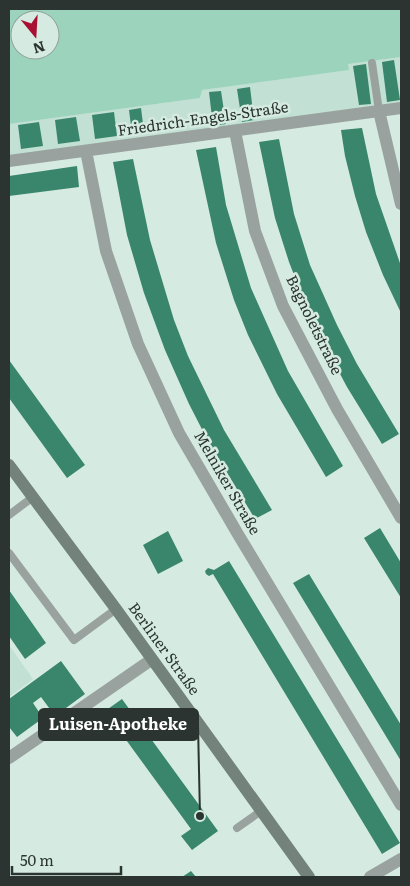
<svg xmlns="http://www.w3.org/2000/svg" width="410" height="886" viewBox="0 0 410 886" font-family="Literata,serif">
  <rect width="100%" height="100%" fill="#d5ebe1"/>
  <path fill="#c2e0d3" d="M401 57V104L9 157V124L200 98 202 90 348 70 347 64Z
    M9 645 33 679 9 697Z"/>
  <path fill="#9cd3bd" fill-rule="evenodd" d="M9 9H401V57L348 64 349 70 202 90 200 98 9 124ZM20 20H50V50H20Z"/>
  <path fill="#39866c" d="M394 60 400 100 387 102 382 62Z
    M366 64 371 104 359 105 353 66Z
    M250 87 254 120 242 122 237 89Z
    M221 91 226 124 213 126 209 92Z
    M141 108 144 132 132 134 129 110Z
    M114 112 117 136 95 139 92 115Z
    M76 117 80 141 58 144 55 120Z
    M39 122 43 146 21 149 18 125Z
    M362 128 376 194 401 266V313L383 275 366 232 355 196 345 156 341 130Z
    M279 139 294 214 310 265 337 325 357 364 399 434 382 444 347 387 322 340 303 298 289 262 275 218 259 142Z
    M216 147 226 205 251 288 288 371 343 466 326 477 277 394 248 335 234 300 216 243 196 150Z
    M133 159 150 240 174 320 188 356 224 430 272 510 255 519 208 441 189 404 165 350 144 293 127 235 113 162Z
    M77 166 79 187 9 196V176Z
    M9 360 85 465 67 478 9 398Z
    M380 528 401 563V598L364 538Z
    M168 531 183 561 158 574 143 545Z
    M229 561 400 843 382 854 213 574 209 576 206 574 205 571 208 568 214 570Z
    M309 574 401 725V761L293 583Z
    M9 590 46 643 25 659 9 636Z
    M61 661 85 694 55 716 41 697 33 703 43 718 17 737 9 727V699Z
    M122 699 218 831 192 850 181 836 191 829 105 711Z
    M191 871 196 877H182Z"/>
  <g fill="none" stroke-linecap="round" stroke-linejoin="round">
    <path stroke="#99a29e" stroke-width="8" d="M372 63 379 111
      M9 515 33 497
      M9 553 74 640 116 609
      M237 828 261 811"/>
    <path stroke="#99a29e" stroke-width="12" d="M379 111 401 204
      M235 131 255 231 283 306 337 409 401 518
      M86 151 106 251 138 344 179 433 239 536 401 805
      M9 161 401 108
      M9 758 151 660
      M370 877 401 859"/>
    <path stroke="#74827c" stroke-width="12" d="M9 465 116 609 309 877"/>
  </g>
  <g text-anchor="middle" stroke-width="5" stroke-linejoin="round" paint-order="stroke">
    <g font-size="15" fill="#2b3430" stroke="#d5ebe1">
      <text transform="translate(203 119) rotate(-8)" y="5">Friedrich-Engels-Straße</text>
      <text transform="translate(314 325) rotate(64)" y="5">Bagnoletstraße</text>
      <text transform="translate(227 483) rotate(60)" y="5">Melniker Straße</text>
      <text transform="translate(164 649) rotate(54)" y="5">Berliner Straße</text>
    </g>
  </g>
  <path fill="none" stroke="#2b3430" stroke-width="2" d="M200 816L198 725"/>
  <circle fill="#2b3430" stroke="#d5ebe1" stroke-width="2" cx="200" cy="816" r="5"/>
  <rect fill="#2b3430" stroke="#2b3430" stroke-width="2" x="39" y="709" width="159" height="31" rx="5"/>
  <g font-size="16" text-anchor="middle" font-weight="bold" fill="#fff">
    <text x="118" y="730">Luisen-Apotheke</text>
  </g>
  <rect width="410" height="886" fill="none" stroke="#2b3430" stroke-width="20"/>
  <g transform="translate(35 35) rotate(162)"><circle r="24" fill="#d5ebe1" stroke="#91a29a"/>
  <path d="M0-4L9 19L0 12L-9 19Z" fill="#a80f32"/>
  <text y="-8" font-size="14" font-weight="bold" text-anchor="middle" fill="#2b3430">N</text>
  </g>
  <path d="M12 866v8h109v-8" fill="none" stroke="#2b3430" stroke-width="2.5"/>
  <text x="20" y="866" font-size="15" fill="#2b3430" stroke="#d5ebe1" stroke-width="4" paint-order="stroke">50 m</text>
</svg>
